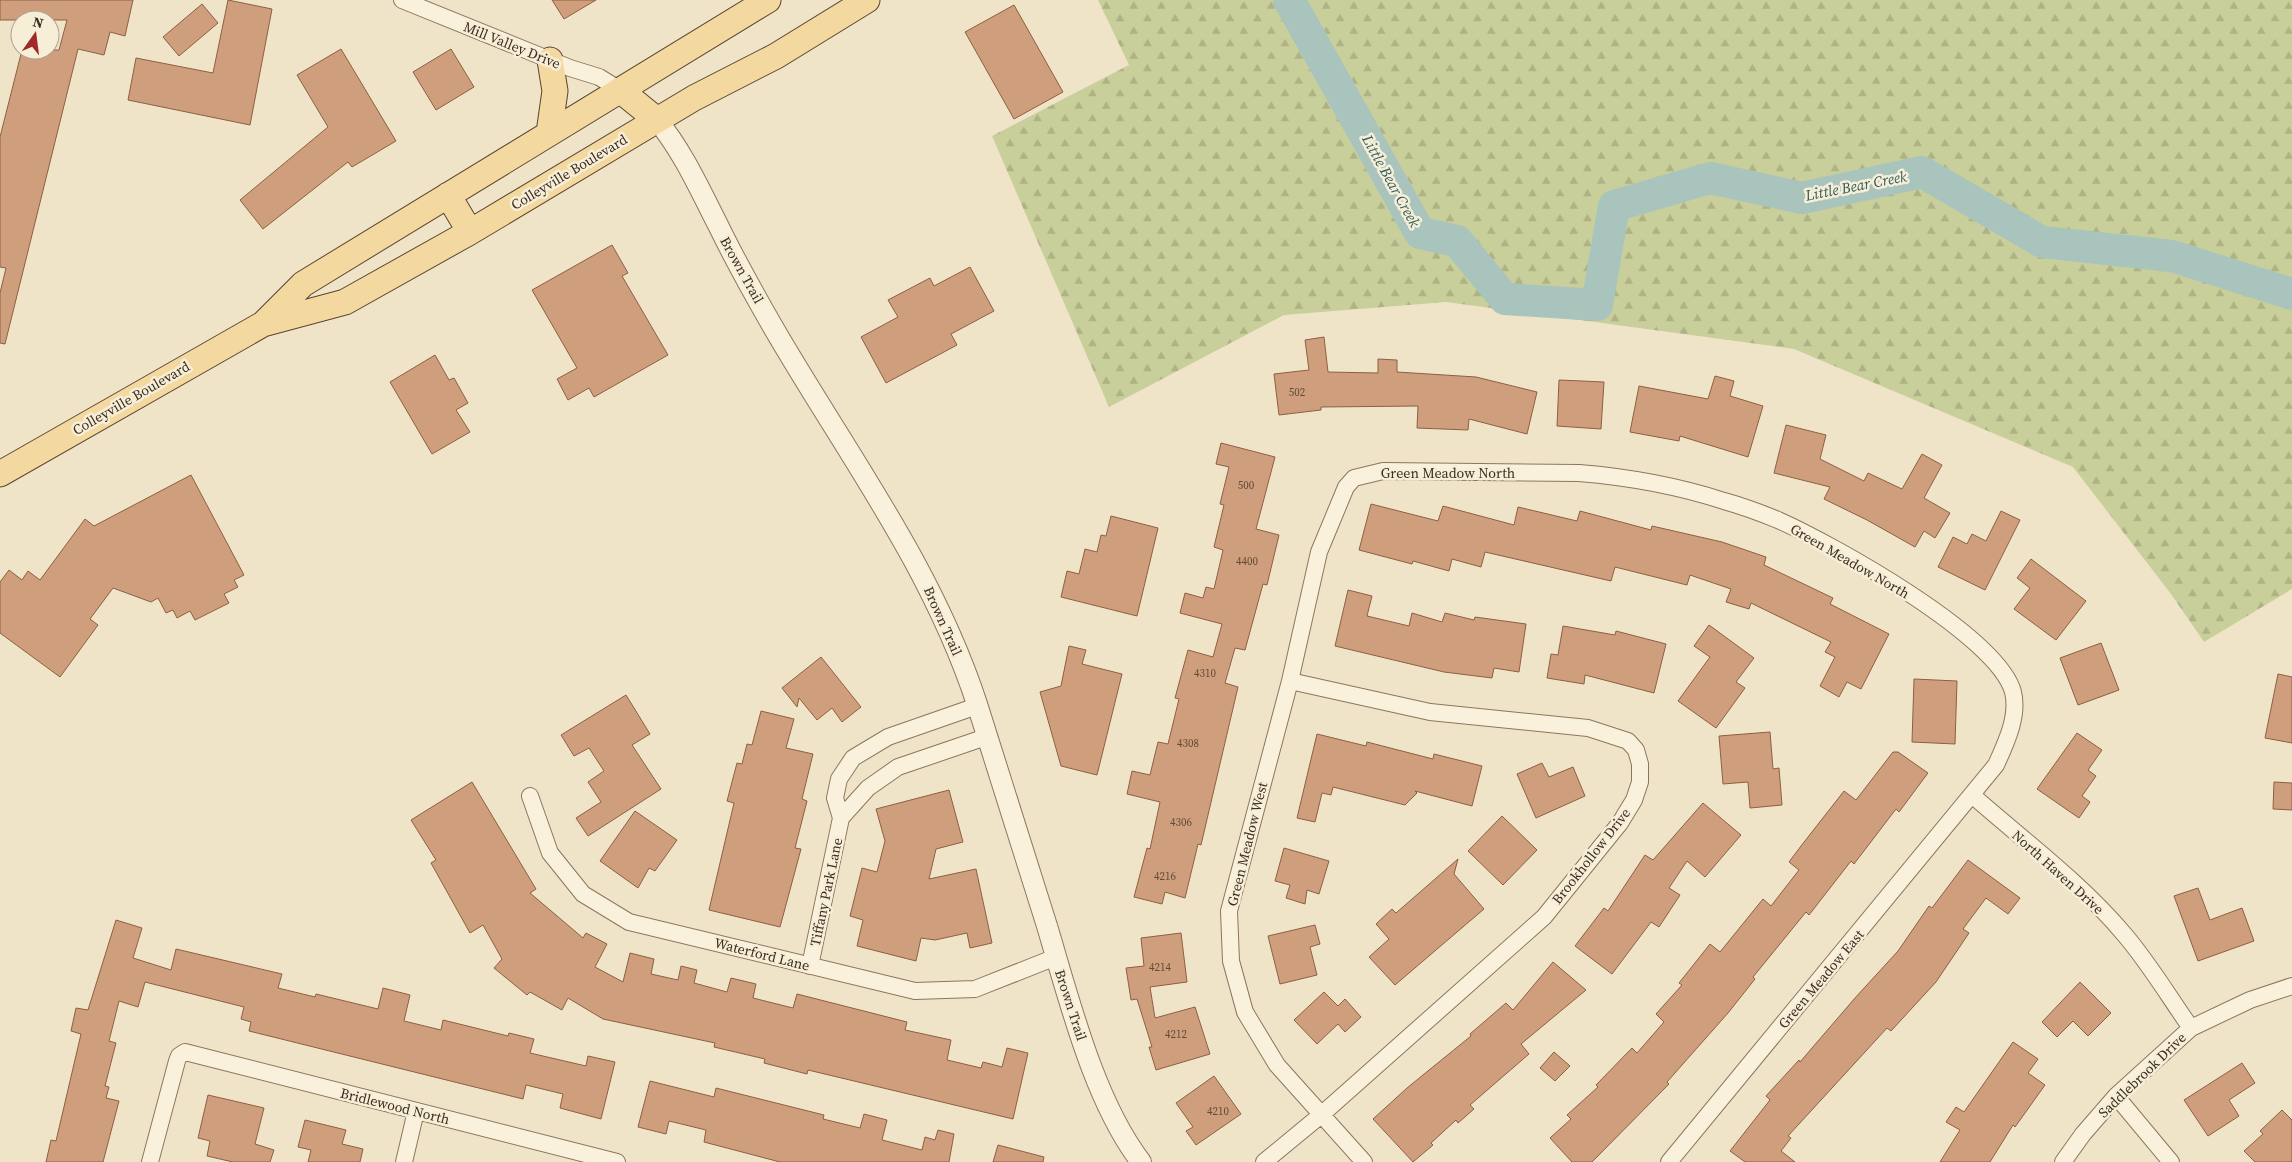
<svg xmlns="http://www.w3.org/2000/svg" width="2292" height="1162" viewBox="0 0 2292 1162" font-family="'Source Serif 4',serif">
  <defs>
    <pattern id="forest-firs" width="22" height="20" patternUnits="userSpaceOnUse" patternTransform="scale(1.25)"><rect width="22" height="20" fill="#c9cf9b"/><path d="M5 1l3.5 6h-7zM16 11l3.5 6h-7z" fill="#aeb285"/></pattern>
  </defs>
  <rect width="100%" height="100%" fill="#f0e4c8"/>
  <path fill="url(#forest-firs)" d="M1098 0H2292V589L2204 642 2171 594 2073 467 1794 349 1446 302 1284 315 1109 407 992 136 1129 65Z"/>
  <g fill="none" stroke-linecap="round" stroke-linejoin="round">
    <path stroke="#a9c4bc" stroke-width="32" d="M1289 0 1420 233 1457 241 1505 299 1597 305 1614 206 1710 178 1802 198 1922 172 2042 242 2172 256 2292 294"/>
  </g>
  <path fill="#cf9f7d" stroke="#8d5f41" d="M0 0H133L125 36 110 32 104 55 78 49 5 344 0 343V293L6 268 0 267V137L22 50H59L67 20H0Z
    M228 0 272 9 250 125 128 100 136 58 213 73Z
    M552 0H596L564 19Z
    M202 4 218 23 179 56 163 37Z
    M1014 5 1063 92 1014 119 965 32Z
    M341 49 396 141 352 167 348 162 263 229 240 200 328 127 297 75Z
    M451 49 474 87 436 110 413 72Z
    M612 245 628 273 622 276 668 355 594 397 589 388 568 400 557 379 577 368 532 290Z
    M970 267 994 311 951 334 957 345 886 383 861 337 898 317 888 300 930 278 934 286Z
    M1324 337 1328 372 1378 373V359L1397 360V372L1476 377 1537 392 1527 434 1469 419 1468 430 1417 428 1418 406 1321 407V410L1279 415 1274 374 1309 370 1305 340Z
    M435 355 449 380 454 378 468 403 456 410 470 432 432 454 390 382Z
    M1715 376 1734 381 1730 396 1763 406 1748 457 1680 436 1679 441 1630 432 1639 386 1708 399Z
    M1559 380 1604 382 1601 429 1557 426Z
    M1786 425 1826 435 1820 459 1864 481 1868 473 1902 489 1922 454 1942 465 1924 498 1950 513 1935 538 1924 531 1915 547 1867 520 1824 499 1830 487 1774 473Z
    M1221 443 1275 457 1256 529 1279 535 1267 585 1263 584 1245 650 1235 648 1225 683 1238 687 1201 845 1198 844 1185 898 1165 892 1162 904 1134 897 1147 848 1150 849 1160 802 1127 794 1132 771 1150 775 1158 742 1168 744 1179 699 1175 698 1188 650 1213 657 1222 624 1180 613 1185 593 1203 598 1206 587 1214 589 1223 550 1214 547 1224 505 1220 504 1229 467 1216 464Z
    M191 475 244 575 234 580 238 587 224 594 229 603 195 620 190 611 177 618 173 610 166 613 158 598 151 602 113 588 90 619 98 625 60 677 0 633V582L9 570 22 580 28 571 40 580 85 519 94 526Z
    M1371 504 1438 521 1443 506 1514 525 1518 507 1577 521 1580 511 1651 530 1652 526 1722 542 1766 557 1764 565 1833 598 1830 604 1889 634 1861 689 1847 682 1839 697 1820 686 1835 657 1825 652 1831 642 1751 603 1749 609 1726 602 1731 589 1690 575 1687 585 1615 567 1611 581 1485 552 1481 567 1452 559 1449 571 1413 561 1412 564 1359 550Z
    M2001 511 2020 520 1985 590 1938 567 1953 537 1967 544 1972 534 1986 541Z
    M1111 516 1158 528 1137 616 1061 597 1067 571 1079 574 1085 549 1097 552 1101 535 1106 536Z
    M2031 559 2086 601 2056 640 2014 609 2030 588 2017 578Z
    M1348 590 1372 596 1367 616 1409 626 1412 613 1442 622 1445 613 1474 620 1475 617 1526 624 1519 672 1494 668 1492 678 1444 672 1335 646Z
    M1709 625 1754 658 1736 682 1745 688 1716 728 1678 701 1710 657 1694 646Z
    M1563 626 1615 635 1616 631 1666 644 1654 693 1585 675 1584 684 1547 678 1551 654 1558 655Z
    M2101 643 2119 690 2078 705 2060 658Z
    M1069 646 1086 650 1082 664 1122 674 1097 775 1061 766 1040 692 1061 686Z
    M821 657 861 707 842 722 832 708 817 720 799 698 797 707 782 688Z
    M2278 674 2292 677V743L2265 738Z
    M1914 679 1957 681 1955 744 1912 742Z
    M626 695 650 734 632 745 661 789 588 836 576 818 601 802 588 782 604 771 589 748 574 756 561 735Z
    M761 711 794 719 786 748 813 754 802 799 807 801 795 848 801 849 780 927 709 910 734 803 727 801 737 763 742 764 747 744 752 745Z
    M1770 732 1773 769 1779 768 1782 805 1750 808 1748 782 1723 784 1719 736Z
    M2077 733 2102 750 2088 770 2096 776 2082 796 2090 802 2079 818 2037 789Z
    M1317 734 1366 746 1367 742 1433 759 1434 754 1482 766 1472 806 1415 791 1417 793 1405 805 1333 787 1331 795 1322 793 1315 822 1297 818Z
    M1893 752H1898L1928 773 1899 812 1896 809 1854 864 1851 861 1809 915 1806 912 1753 977 1755 979 1728 1013 1667 1082 1669 1084 1592 1162H1572L1550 1138 1571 1119 1567 1115 1598 1087 1596 1085 1632 1048 1637 1053 1664 1022 1656 1014 1682 985 1679 983 1710 944 1720 952 1763 899 1771 906 1799 870 1789 862 1801 846 1844 791 1856 800Z
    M1542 763 1549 777 1573 767 1585 796 1536 818 1517 774Z
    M472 782 536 889 530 893 583 938 586 933 607 944 595 967 623 982 630 953 654 959 651 974 678 980 681 966 697 970 694 983 727 992 731 978 756 984 753 998 793 1008 797 994 907 1022 905 1030 951 1040 947 1060 981 1068 983 1062 1002 1067 1007 1048 1028 1053 1013 1119 808 1070 807 1074 764 1063 765 1059 714 1047 715 1043 603 1019 568 998 562 1010 530 992 527 995 494 968 502 959 483 925 470 933 431 863 436 860 411 820Z
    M2274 782 2292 783V810L2273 809Z
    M949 790 963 842 936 849 929 879 976 869 992 943 970 948 967 933 935 940 921 938 916 961 857 946 863 920 850 916 862 868 877 872 885 841 876 809Z
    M1703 803 1741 835 1705 877 1687 861 1669 888 1680 895 1659 927 1651 922 1612 974 1575 946 1604 908 1608 911 1645 855 1653 860Z
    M635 811 677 840 655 871 649 868 638 888 600 861Z
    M1502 816 1537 850 1503 885 1468 851Z
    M1284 848 1329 861 1319 894 1307 890 1305 904 1286 898 1290 885 1275 881Z
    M1458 859 1454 874 1484 909 1395 985 1369 957 1389 939 1376 924 1392 909 1396 913Z
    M1968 860 2020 898 2008 914 1986 898 1963 929 1969 933 1936 982 1891 1031 1887 1028 1788 1136 1791 1138 1781 1151 1795 1162H1745L1730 1151 1770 1100 1766 1096 1799 1060 1800 1062 1855 998 1898 951 1929 906 1932 908Z
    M2198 888 2210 920 2242 908 2254 941 2198 961 2174 896Z
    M116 920 142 928 133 958 171 970 176 949 282 974 278 988 315 997 316 994 378 1009 383 988 410 995 404 1021 441 1030 443 1020 508 1036 509 1033 534 1039 530 1053 586 1066 588 1056 615 1062 601 1119 560 1108 563 1094 526 1085 523 1099 249 1031 251 1022 241 1019 244 1007 145 982 138 1007 119 1001 109 1041 116 1043 105 1086 109 1087 106 1098 119 1101 103 1162H46L51 1140 56 1141 81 1034 71 1031 76 1008 88 1010Z
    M1315 925 1320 944 1310 947 1317 975 1280 984 1268 936Z
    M1181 933 1187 982 1150 987 1155 1018 1195 1007 1210 1054 1156 1070 1149 1047H1152L1137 999 1131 1000 1126 968 1144 966 1141 938Z
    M1553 962 1586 990 1521 1044 1529 1054 1470 1105 1474 1109 1458 1123 1456 1120 1431 1143 1433 1145 1413 1162 1373 1119 1407 1088 1471 1036 1470 1034 1506 1003 1513 1010Z
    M2080 982 2111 1013 2088 1036 2073 1021 2057 1037 2042 1022Z
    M1324 992 1338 1006 1345 999 1361 1017 1345 1032 1338 1024 1317 1044 1294 1020Z
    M2013 1042 2038 1059 2028 1073 2045 1085 2015 1127 2013 1125 1990 1162H1940L1960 1130 1946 1122 1956 1107 1964 1112Z
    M1554 1052 1570 1066 1555 1081 1540 1068Z
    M2242 1063 2255 1083 2229 1100 2239 1116 2208 1136 2184 1100Z
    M1214 1076 1241 1114 1196 1145 1186 1131 1193 1127 1176 1103Z
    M650 1081 714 1097 716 1088 824 1115 823 1119 860 1128 864 1114 887 1120 882 1140 922 1150 925 1137 935 1140 938 1130 954 1134 949 1162H780L704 1142 706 1130 669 1121 666 1134 638 1127Z
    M208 1095 264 1108 255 1144 274 1150 270 1162H233L207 1156 210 1141 198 1138Z
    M2282 1110 2292 1120V1162H2255L2244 1151 2263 1134 2260 1131Z
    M305 1120 346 1130 342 1144 363 1149 360 1162H308L311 1150 298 1147Z
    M998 1145 1044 1157 1043 1162H993Z"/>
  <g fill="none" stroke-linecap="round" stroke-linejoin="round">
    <g stroke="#8d765c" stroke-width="18">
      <path id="minor" d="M402 0 570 68 599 77 620 90
        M1972 795C2023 840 2080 882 2124 934 2149 963 2169 997 2191 1028
        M530 796 550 853 583 894 629 922 915 991 975 989 1056 957
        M841 818 868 788 898 767 986 737
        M810 966 841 818 835 798 839 779 853 758 888 737 977 706
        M2116 1096 2171 1162
        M150 1162 177 1061 179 1056 185 1052 617 1162
        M404 1162 416 1111
        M1264 1162 1321 1115 1544 917 1620 823 1634 800 1640 782V764L1636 750 1628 741 1588 728 1430 712 1290 681
        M1364 1162 1277 1065 1245 1012 1231 961 1229 911 1290 681 1319 552 1346 487 1354 478 1383 471 1579 473C1628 477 1678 486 1724 501 1742 506 1761 513 1778 520 1832 544 1998 636 2013 692 2019 716 2006 743 1996 765L1669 1162
        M2063 1162 2083 1134 2116 1096 2191 1028 2250 1000 2292 986"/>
    </g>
    <g stroke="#8d765c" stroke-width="22">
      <path id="tertiary" d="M657 120C683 152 699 188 718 225 735 260 754 294 773 327 846 453 931 564 977 704 1001 778 1024 852 1047 926 1069 999 1094 1101 1141 1162"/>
    </g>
    <g stroke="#5b4430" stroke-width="27">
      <path id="primary" d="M620 90 657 120
        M549 133 555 91 550 60
        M448 195 470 232
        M264 323 303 284 768 0
        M0 474 263 324 345 302 470 232 694 98 776 56 867 0"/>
    </g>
    <use href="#minor" stroke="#faf1dc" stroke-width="16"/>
    <use href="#tertiary" stroke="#faf1dc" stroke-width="20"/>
    <use href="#primary" stroke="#f3d9a0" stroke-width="25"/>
  </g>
  <g text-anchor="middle" stroke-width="5" stroke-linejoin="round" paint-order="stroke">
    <g font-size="11" fill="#624a37">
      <text x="1297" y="396">502</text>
      <text x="1246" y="489">500</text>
      <text x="1247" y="565">4400</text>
      <text x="1205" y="677">4310</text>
      <text x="1188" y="747">4308</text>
      <text x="1181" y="826">4306</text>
      <text x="1165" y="880">4216</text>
      <text x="1160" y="971">4214</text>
      <text x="1176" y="1038">4212</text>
      <text x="1218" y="1115">4210</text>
    </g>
    <g font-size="14" fill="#3d2e20" stroke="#f7eed8">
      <text transform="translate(512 45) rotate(22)" y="5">Mill Valley Drive</text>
      <text transform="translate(569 172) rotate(-31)" y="5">Colleyville Boulevard</text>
      <text transform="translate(742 270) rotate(61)" y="5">Brown Trail</text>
      <text transform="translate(131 398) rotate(-30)" y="5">Colleyville Boulevard</text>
      <text x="1448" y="478">Green Meadow North</text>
      <text transform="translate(1850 561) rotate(30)" y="5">Green Meadow North</text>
      <text transform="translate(943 621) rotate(66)" y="5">Brown Trail</text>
      <text transform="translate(1247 844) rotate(-76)" y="5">Green Meadow West</text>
      <text transform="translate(1591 856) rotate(-52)" y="5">Brookhollow Drive</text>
      <text transform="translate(2058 872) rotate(42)" y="5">North Haven Drive</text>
      <text transform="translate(826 892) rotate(-78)" y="5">Tiffany Park Lane</text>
      <text transform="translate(762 954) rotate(14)" y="5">Waterford Lane</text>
      <text transform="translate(1821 979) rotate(-50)" y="5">Green Meadow East</text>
      <text transform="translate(1071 1005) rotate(72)" y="5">Brown Trail</text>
      <text transform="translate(2142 1075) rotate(-44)" y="5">Saddlebrook Drive</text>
      <text transform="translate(395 1106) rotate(14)" y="5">Bridlewood North</text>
    </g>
    <g font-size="15" font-style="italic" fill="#2f5d5a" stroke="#f7eed8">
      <text transform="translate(1391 181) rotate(61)" y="5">Little Bear Creek</text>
      <text transform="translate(1856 186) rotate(-11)" y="5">Little Bear Creek</text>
    </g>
  </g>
  <g transform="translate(35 35) rotate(14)"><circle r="24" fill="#f7eed8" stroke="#ada18e"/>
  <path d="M0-4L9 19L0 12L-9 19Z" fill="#9e2a2b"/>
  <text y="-8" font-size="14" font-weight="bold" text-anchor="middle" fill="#3d2e20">N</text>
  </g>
</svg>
